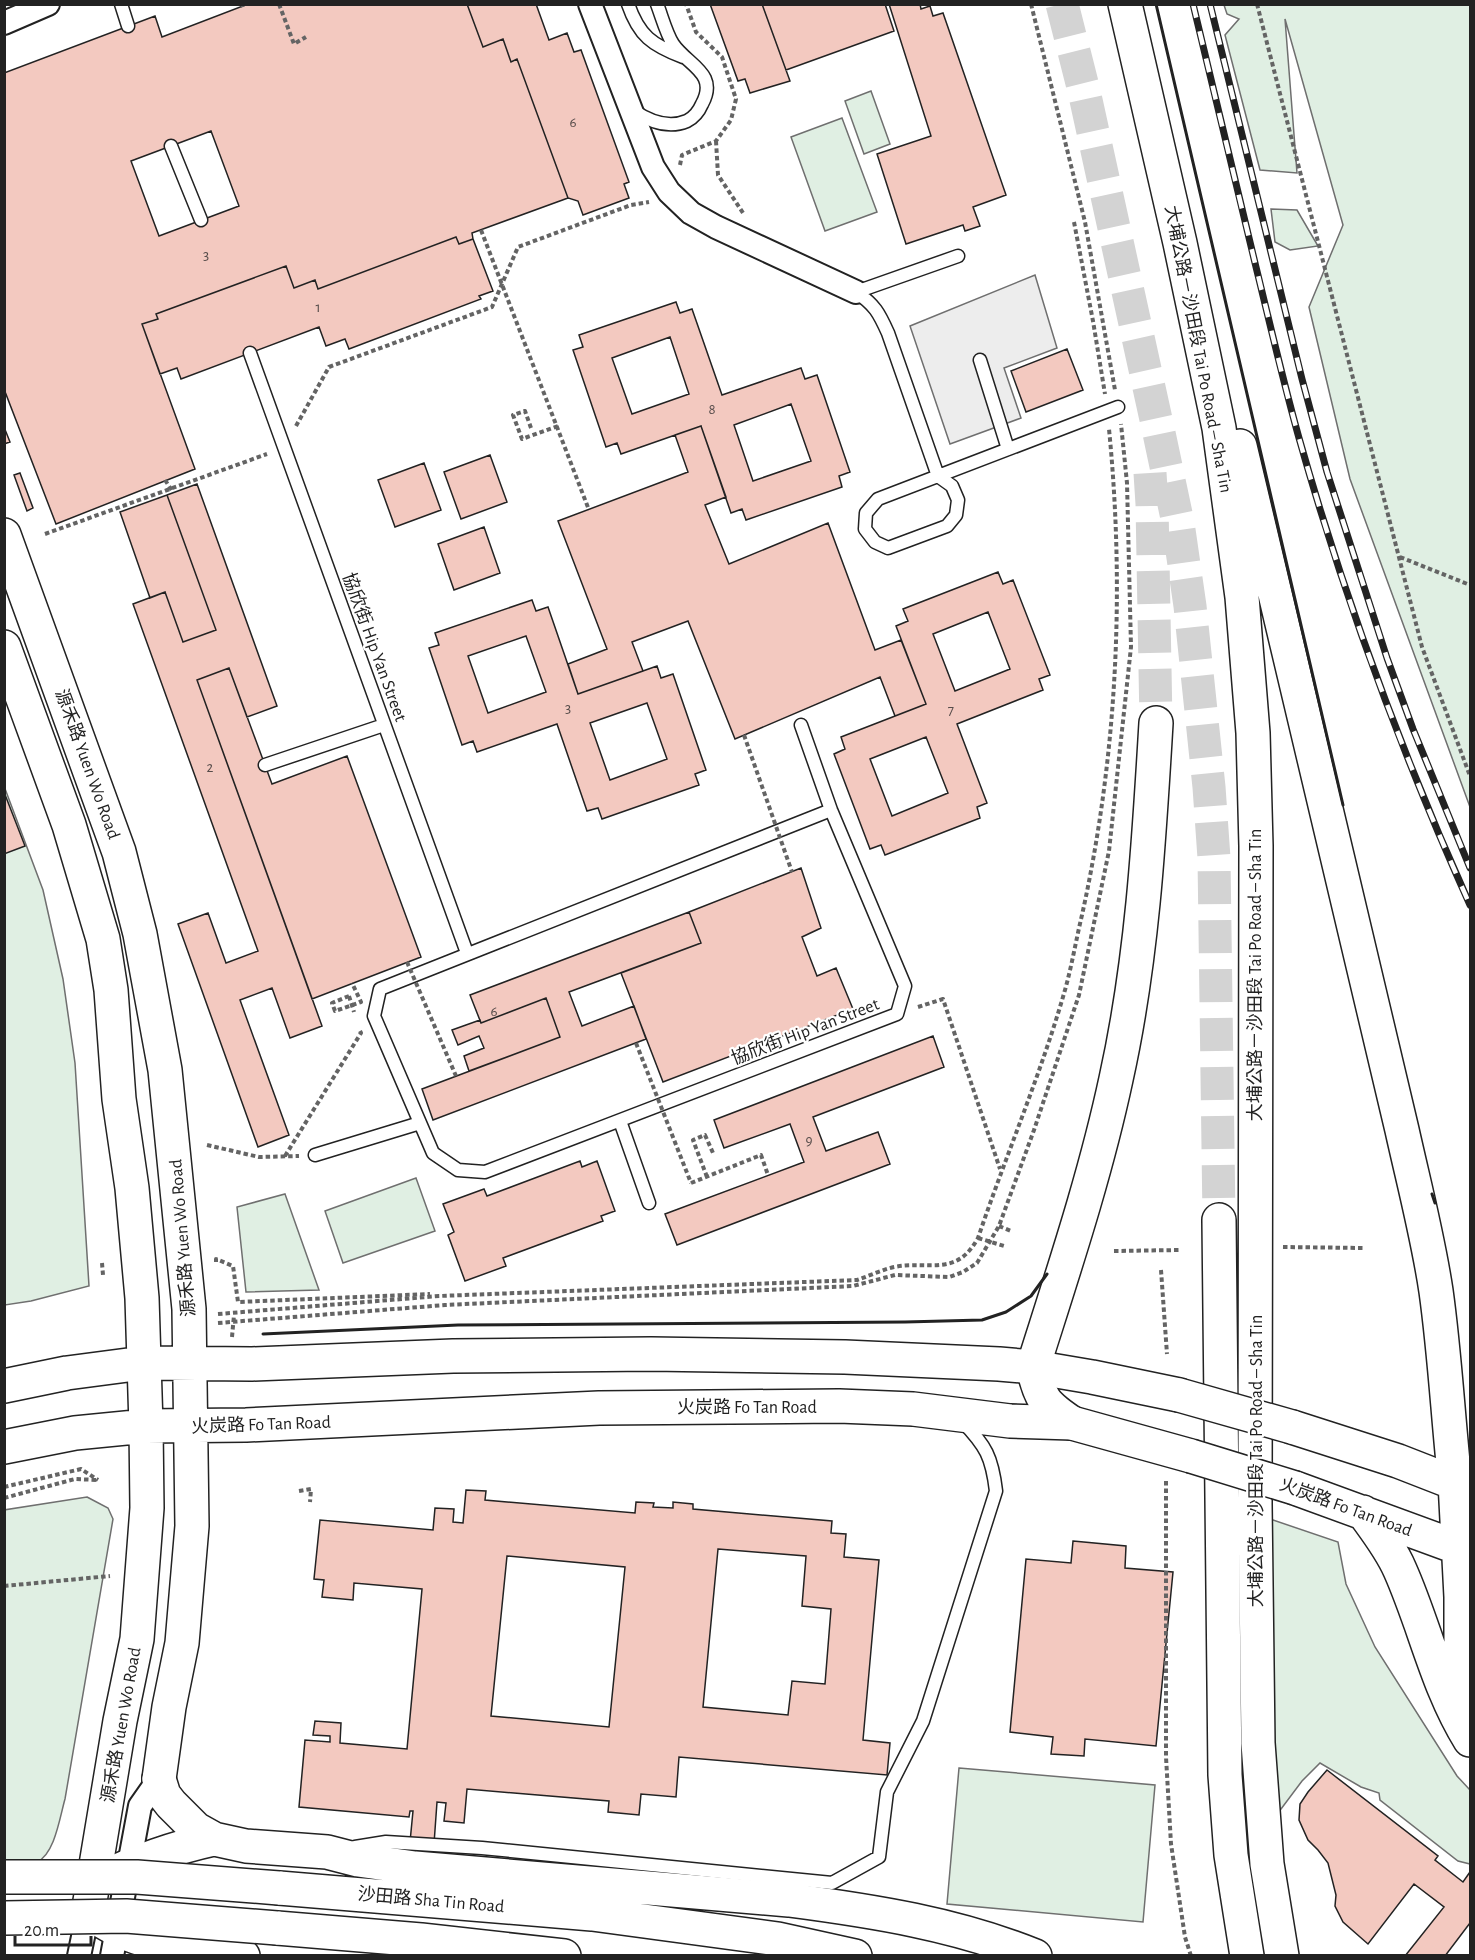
<svg xmlns="http://www.w3.org/2000/svg" width="1475" height="1960" viewBox="0 0 1475 1960" font-family="'Alegreya Sans','Noto Sans TC',sans-serif">
  <rect width="100%" height="100%" fill="#fff"/>
  <path fill="#e0efe3" stroke="#6f6f6f" stroke-width="1.5" d="M1224 5H1470V807L1350 479 1309 307 1343 225 1285 19 1297 173 1260 170 1225 35 1239 19 1227 14Z
    M871 91 890 144 864 154 845 101Z
    M842 118 877 212 825 231 791 137Z
    M1271 209 1297 210 1318 246 1290 250 1275 242Z
    M4 786 43 890 63 979 75 1063 89 1286 31 1301 5 1305Z
    M416 1178 435 1231 343 1263 325 1211Z
    M285 1194 319 1290 246 1292 237 1207Z
    M87 1497 108 1508 113 1519 65 1799C60 1816 55 1854 37 1862 29 1866 14 1863 5 1863L4 1510Z
    M1270 1519 1338 1542 1346 1584 1375 1647 1457 1776 1470 1790V1864L1458 1861 1380 1800 1379 1793 1361 1787 1320 1763 1302 1781 1275 1817Z
    M959 1768 1155 1785 1143 1922 947 1904Z"/>
  <path fill="#ededed" stroke="#6f6f6f" stroke-width="1.5" d="M1035 275 1057 348 1004 368 1021 418 950 444 910 326Z"/>
  <path fill="#f3c9c0" stroke="#222" stroke-width="1.5" fill-rule="evenodd" d="M248 4H467L483 47 503 39 511 62 517 59 568 198 472 233 473 239 459 244 456 237 318 289 315 280 294 288 286 266 156 314 158 319 142 324 195 469 56 524 4 389V73L155 16 162 37ZM211 131 239 206 159 236 131 161Z
    M467 4H536L549 40 567 33 574 52 581 50 629 182 624 184 629 198 583 215 578 201 568 198 517 59 511 62 503 39 483 47Z
    M710 4H762L790 81 750 93 745 79 738 81Z
    M762 4H885L894 31 786 70Z
    M889 4H920L921 9 930 6 933 16 943 13 1006 195 973 207 980 226 965 231 963 225 906 244 877 154 931 136Z
    M456 237 459 244 473 239 493 291 479 296 481 299 349 349 345 339 326 346 319 327 181 379 177 368 160 374 142 324 158 319 156 314 286 266 294 288 315 280 318 289Z
    M676 302 680 313 692 309 722 395 801 368 805 379 817 375 850 472 839 476 842 487 746 520 742 509 731 513 701 426 621 454 617 443 606 447 573 350 583 347 579 335ZM670 337 689 394 632 414 612 358ZM791 404 811 461 753 481 734 425Z
    M1067 349 1083 390 1026 412 1011 371Z
    M701 426 726 497 705 505 729 564 828 523 875 650 901 640 926 704 895 716 880 677 735 739 688 621 632 642 643 671 578 694 568 664 607 649 558 521 688 472 675 435Z
    M4 427 10 442 4 444Z
    M490 455 507 502 461 519 444 472Z
    M424 463 441 510 395 527 378 480Z
    M20 473 33 508 27 511 14 475Z
    M197 484 277 706 247 717 229 668 197 680 322 1026 290 1038 272 988 240 1000 289 1135 258 1147 178 924 208 913 226 963 258 951 133 604 165 592 183 642 216 630 167 495Z
    M167 495 216 630 183 642 165 592 150 598 120 512Z
    M484 527 500 573 454 590 438 544Z
    M998 572 1003 584 1013 580 1050 675 1039 679 1043 690 957 724 987 803 977 807 980 818 885 855 881 845 870 849 834 754 845 749 841 737 926 704 896 626 908 621 903 609ZM988 612 1010 669 955 691 933 634ZM926 737 948 793 892 816 870 759Z
    M532 600 536 611 548 607 578 694 657 666 661 678 673 674 706 770 695 774 699 785 602 819 598 808 587 811 557 724 477 752 473 741 462 745 429 648 439 645 435 633ZM526 636 546 692 488 713 468 656ZM647 703 667 759 610 780 590 723Z
    M229 668 272 784 347 756 421 957 312 999 197 680Z
    M4 792 25 846 4 854Z
    M801 868 821 928 802 937 817 976 836 968 853 1009 663 1082 621 973 701 943 689 912Z
    M689 912 701 943 569 992 582 1026 634 1006 646 1039 433 1120 422 1089 560 1037 546 998 481 1023 470 995Z
    M546 998 560 1037 469 1071 464 1056 484 1048 479 1036 458 1045 452 1030 480 1020 481 1023Z
    M933 1036 944 1067 813 1117 826 1151 878 1132 890 1164 677 1245 665 1214 804 1162 790 1124 724 1148 714 1120Z
    M580 1161 582 1167 597 1161 615 1211 601 1216 603 1221 503 1258 506 1266 465 1281 448 1235 454 1232 443 1204 484 1189 487 1196Z
    M466 1490 486 1491 485 1500 635 1513 636 1502 654 1503 653 1507 673 1508V1502L693 1504V1509L832 1521 831 1533 846 1534 844 1557 879 1560 863 1740 890 1743 887 1775 679 1757 676 1797 641 1794 639 1815 608 1812 609 1801 467 1789 464 1823 444 1821 446 1803 437 1802 434 1844 410 1842 413 1811H410L409 1817 299 1807 305 1740 330 1742V1736L313 1735 315 1721 341 1723 340 1743 407 1749 422 1589 354 1583 353 1600 322 1597 324 1580 314 1579 320 1520 433 1530 435 1508 454 1509 453 1522 463 1523ZM718 1549 806 1556 802 1606 831 1609 825 1684 792 1681 788 1715 703 1707ZM507 1556 625 1567 609 1727 491 1716Z
    M1073 1541 1126 1546 1125 1568 1173 1572 1156 1746 1085 1739 1084 1756 1051 1754 1053 1737 1010 1732 1026 1559 1071 1563Z
    M1327 1770 1438 1856 1435 1860 1463 1882 1470 1872V1923L1445 1956H1405L1444 1907 1414 1884 1368 1944 1343 1922 1335 1906 1336 1895 1328 1863 1318 1850 1308 1840 1299 1820 1300 1804 1308 1792Z"/>
  <g fill="none" stroke-linecap="round" stroke-linejoin="round">
    <path stroke="#d3d3d3" stroke-width="33" stroke-dasharray="33 16" stroke-linecap="butt" d="M1062 4 1084 91 1159 433 1178 523 1190 606 1209 787 1214 858 1219 1220
      M1150 473 1152 504 1156 723"/>
    <g stroke="#222" stroke-width="15">
      <path id="lane" d="M121 4 128 26
        M628 4C639 36 652 45 683 57
        M634 111C649 121 668 129 687 121 693 118 699 111 702 104 719 73 687 65 673 44 666 33 662 17 657 4
        M171 146 201 220
        M856 292C875 305 879 313 888 333L938 476 952 486 958 500 956 515 947 526 888 548 875 542 865 529 866 513 878 499 1118 407
        M856 292 958 256
        M250 353 467 953
        M980 360 1008 449
        M801 725 831 810 905 986 897 1014 485 1172 458 1170 433 1153 374 1016 380 989 831 810
        M265 765 384 725
        M620 1121 649 1203
        M315 1155 420 1123
        M355 1847 386 1842 482 1848 832 1883 879 1857 887 1792 923 1721 996 1491C992 1457 986 1446 962 1421"/>
    </g>
    <g stroke="#222" stroke-width="26">
      <path id="street" d="M590 4 653 167 669 192 691 213 716 227 856 292
        M4 23 48 4
        M79 1956 88 1913
        M112 1956 140 1806 159 1779"/>
    </g>
    <g stroke="#222" stroke-width="36">
      <path id="secondary" d="M4 535 119 852 140 934 165 1070 189 1309 192 1526 182 1643 169 1707 159 1779
        M4 647 69 825 103 939 111 990 119 1099 132 1188 142 1298 146 1426 147 1508 137 1639 120 1721 88 1913
        M4 1386 67 1373 143 1363 252 1364 453 1356 651 1354 845 1357 999 1364 1033 1367 1092 1377 1179 1395
        M1292 1427 1398 1461 1470 1489
        M4 1447 75 1433 146 1426 246 1425 599 1408 839 1406 913 1409 1010 1421 1072 1423 1191 1456
        M1455 1482 1461 1597V1714
        M1295 1488 1470 1552
        M1363 1512C1376 1530 1391 1549 1400 1570 1425 1626 1437 1687 1470 1740"/>
    </g>
    <g stroke="#222" stroke-width="36">
      <path id="highway" d="M1125 4 1180 243 1219 428 1242 597 1253 733 1256 846 1255 1504 1258 1743 1267 1864 1282 1956
        M1240 446 1402 1130C1414 1184 1428 1237 1436 1291 1445 1355 1448 1418 1455 1482
        M1219 1220 1225 1775 1231 1855 1247 1956
        M1072 1423C1045 1405 1040 1399 1033 1367 1063 1272 1095 1177 1116 1079 1142 962 1149 842 1156 723
        M159 1779 164 1795 171 1804 196 1829 214 1839 246 1846 327 1852 358 1860 415 1868 789 1900C873 1911 956 1924 1035 1956
        M98 1880C136 1861 173 1848 214 1839
        M279 1888 592 1914 778 1939 855 1956
        M88 1913C97 1918 106 1924 116 1929 155 1948 200 1951 243 1956
        M277 1928 421 1940 564 1956"/>
    </g>
    <path stroke="#646464" stroke-width="4" stroke-dasharray="4.5 3" stroke-linecap="butt" d="M242 4 243 7
      M279 4 294 44 306 37
      M1031 4 1085 222 1115 390
      M1257 4 1422 647 1470 776
      M716 141 718 175 743 213
      M680 165 682 155 716 141 731 120 736 99 722 57 696 32 686 4
      M1074 222 1093 321 1105 394
      M296 426 329 367 492 307 518 247 631 205 649 202
      M531 428 525 411 513 415 522 439 558 426
      M45 534 267 454
      M1400 557 1470 585
      M349 996 354 1012
      M918 1007 943 999 1000 1169
      M207 1145 259 1157 299 1156
      M285 1156 361 1033 360 1031
      M707 1177 693 1140 705 1135 713 1153
      M691 1183 761 1155 768 1175
      M999 1226 1011 1231
      M978 1238 1004 1246
      M1283 1247 1363 1248
      M1114 1251 1181 1250
      M216 1262V1259L233 1266 238 1302 430 1294
      M102 1263 103 1275
      M1161 1270 1167 1354
      M218 1314 439 1296 857 1280C869 1276 881 1270 894 1267 929 1260 956 1278 978 1238 1006 1155 1041 1074 1065 990 1072 965 1076 940 1082 915 1117 756 1125 591 1109 429
      M218 1323 445 1305 853 1286 895 1275 949 1277 963 1272 977 1263 999 1226 1034 1130 1079 995 1109 851 1131 647 1127 483 1121 424
      M232 1337 234 1315
      M1166 1481V1757L1171 1844 1185 1937 1191 1956
      M4 1487 81 1469 98 1480
      M299 1491 311 1489 310 1502
      M4 1498 75 1479 97 1480
      M4 1586 110 1576"/>
    <use href="#lane" stroke="#fff" stroke-width="12"/>
    <use href="#street" stroke="#fff" stroke-width="22"/>
    <use href="#secondary" stroke="#fff" stroke-width="33"/>
    <use href="#highway" stroke="#fff" stroke-width="33"/>
    <g stroke="#222" stroke-width="7">
      <path id="rail" d="M1193 4C1214 92 1235 180 1256 267 1270 324 1283 381 1299 438 1344 597 1402 754 1470 905
        M1210 4 1302 379 1327 472 1387 658 1413 729 1470 868"/>
    </g>
    <use href="#rail" stroke="#fff" stroke-width="4.5" stroke-dasharray="14" stroke-linecap="butt"/>
    <g stroke="#222" stroke-width="36" stroke-linecap="butt">
      <path id="secondary-bridge" d="M1179 1395 1292 1427
        M1191 1456 1295 1488"/>
    </g>
    <g stroke="#222" stroke-width="36" stroke-linecap="butt">
      <path id="highway-bridge" d="M4 1877H137L279 1888
        M4 1918 126 1916 277 1928"/>
    </g>
    <path stroke="#646464" stroke-width="4" stroke-dasharray="4.5 3" stroke-linecap="butt" d="M481 230 589 510
      M165 480 173 492
      M744 735 792 872
      M407 962 456 1076
      M349 996 332 1003 335 1011 361 1002 352 983
      M636 1043 691 1183"/>
    <use href="#secondary-bridge" stroke="#fff" stroke-width="33"/>
    <use href="#highway-bridge" stroke="#fff" stroke-width="33"/>
    <path stroke="#222" stroke-width="3" d="M1156 4 1343 805
      M1432 1194 1435 1203
      M263 1334 458 1325 905 1322 982 1320 1006 1312 1031 1296 1047 1274"/>
  </g>
  <g text-anchor="middle" stroke-width="4.5" stroke-linejoin="round" paint-order="stroke">
    <g font-size="15" fill="#564c4a">
      <text x="573" y="127">6</text>
      <text x="206" y="260">3</text>
      <text x="318" y="312">1</text>
      <text x="712" y="414">8</text>
      <text x="568" y="713">3</text>
      <text x="951" y="715">7</text>
      <text x="210" y="772">2</text>
      <text x="494" y="1016">6</text>
      <text x="809" y="1145">9</text>
    </g>
    <g font-size="18" fill="#222" stroke="#fff">
      <text transform="translate(1199 349) rotate(79)" y="6">大埔公路－沙田段 Tai Po Road – Sha Tin</text>
      <text transform="translate(375 647) rotate(70)" y="6">協欣街 Hip Yan Street</text>
      <text transform="translate(88 764) rotate(70)" y="6">源禾路 Yuen Wo Road</text>
      <text transform="translate(1255 975) rotate(-90)" y="6">大埔公路－沙田段 Tai Po Road – Sha Tin</text>
      <text transform="translate(805 1031) rotate(-21)" y="6">協欣街 Hip Yan Street</text>
      <text transform="translate(182 1238) rotate(-95)" y="6">源禾路 Yuen Wo Road</text>
      <text x="747" y="1413">火炭路 Fo Tan Road</text>
      <text transform="translate(261 1424) rotate(-2)" y="6">火炭路 Fo Tan Road</text>
      <text transform="translate(1256 1461) rotate(-90)" y="6">大埔公路－沙田段 Tai Po Road – Sha Tin</text>
      <text transform="translate(1346 1507) rotate(20)" y="6">火炭路 Fo Tan Road</text>
      <text transform="translate(121 1725) rotate(-80)" y="6">源禾路 Yuen Wo Road</text>
      <text transform="translate(431 1900) rotate(5)" y="6">沙田路 Sha Tin Road</text>
    </g>
  </g>
  <rect width="1475" height="1960" fill="none" stroke="#222222" stroke-width="12"/>
  <path d="M15 1936v9h76v-9" fill="none" stroke="#222222" stroke-width="3"/>
  <text x="24" y="1936" font-size="18" fill="#222222" stroke="#ffffff" stroke-width="4.5" paint-order="stroke">20 m</text>
</svg>
